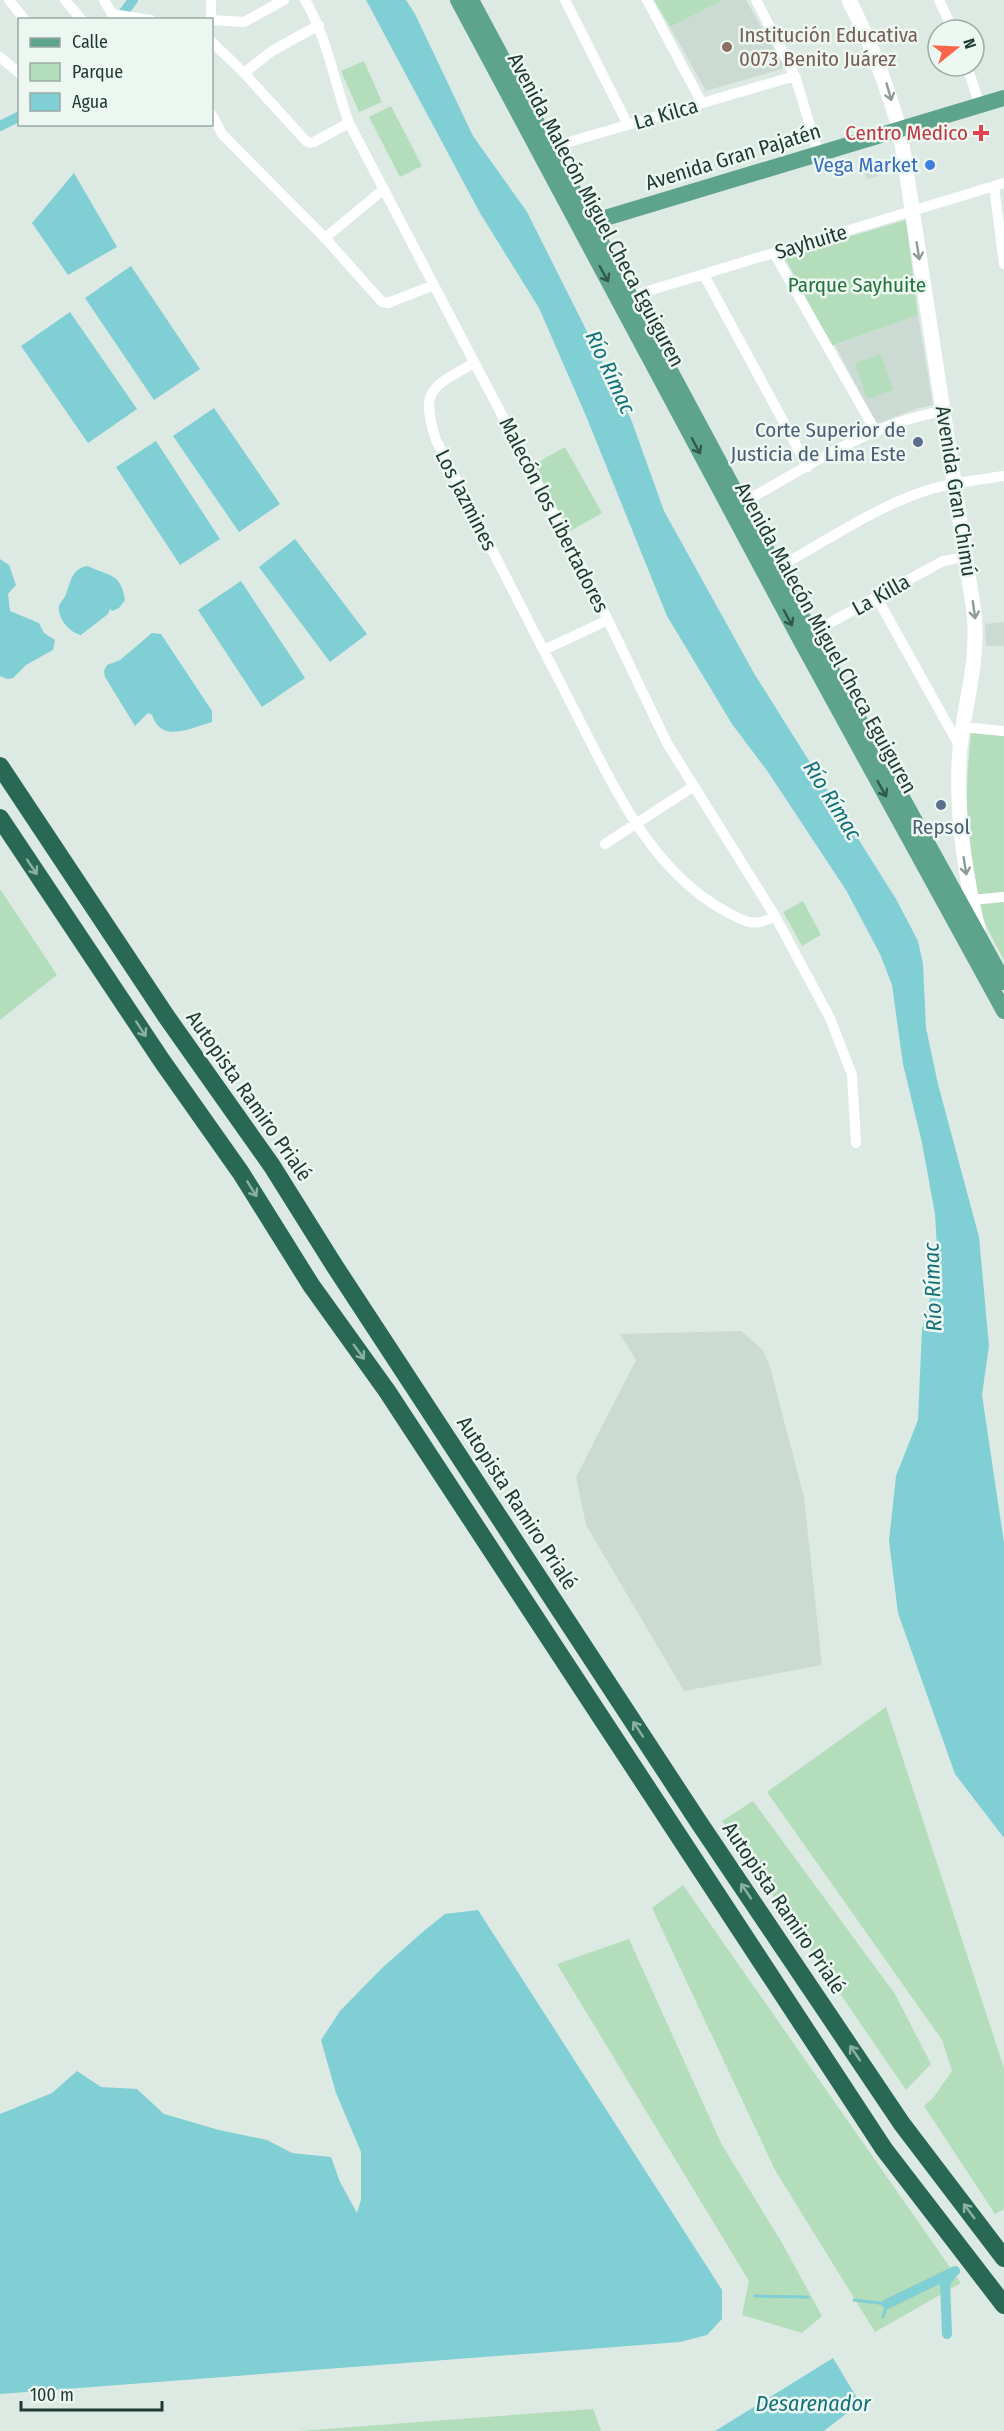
<svg xmlns="http://www.w3.org/2000/svg" width="1004" height="2431" viewBox="0 0 1004 2431" font-family="'Fira Sans Condensed',sans-serif">
  <rect width="100%" height="100%" fill="#ddeae3"/>
  <path fill="#cbdad2" d="M723 0H746L785 68 706 91 670 27Z
    M893 156 895 170 867 179 863 166Z
    M918 315 933 405 915 409 876 424 835 345Z
    M1004 622V646H986L985 624Z
    M741 1331 763 1350 770 1367 804 1497 822 1665 684 1691 586 1525 576 1477 636 1360 620 1334Z"/>
  <path fill="#b4ddbb" d="M654 0H723L670 27Z
    M364 61 382 102 359 112 341 71Z
    M391 106 422 166 400 177 369 117Z
    M906 220 918 315 831 346 784 256Z
    M881 354 893 390 867 399 855 363Z
    M565 447 602 513 570 531 533 465Z
    M971 733 1004 736V960C994 941 983 922 978 902 964 847 965 788 971 733Z
    M0 889 57 975 0 1020Z
    M803 901 821 935 802 946 783 912Z
    M886 1707 1004 2068V2209L995 2214 924 2106 933 2098 952 2071 942 2040 767 1792Z
    M753 1801 895 1994 931 2064 906 2090 722 1821Z
    M683 1885 961 2283 875 2332 775 2170 652 1908Z
    M629 1939 722 2145 782 2243 822 2316 802 2333 742 2315 749 2281 557 1964Z
    M593 2409 601 2431H299Z"/>
  <path fill="#80cfd4" d="M366 0H406L415 14 473 136 527 212 631 419 664 511 755 675 896 899 918 941 923 964 926 1028 938 1084 979 1237 989 1346 982 1395 1004 1543V1838L955 1774 898 1613 889 1541 896 1476 918 1420 922 1329 938 1267 935 1214 922 1143 903 1064 892 985 880 954 846 890 768 772 732 724 667 616 586 416 539 308 480 213Z
    M74 173 117 247 68 275 32 223Z
    M131 266 200 369 154 400 85 298Z
    M70 312 137 409 88 443 21 346Z
    M214 408 280 504 239 532 173 436Z
    M156 441 220 539 180 565 116 467Z
    M295 539 367 634 330 662 259 567Z
    M0 559 9 565 16 585 8 594 10 611 39 623 44 633 55 640 53 650 26 665 13 678 7 679 0 676Z
    M88 566C109 577 121 572 125 600L119 608 112 611 110 609 108 614 81 635C70 633 57 618 59 606 60 602 65 598 66 594 71 581 72 568 88 566Z
    M241 581 305 678 262 707 198 610Z
    M152 633 161 634 212 711V722C190 728 162 744 152 715L148 713 135 726 105 677 104 671 107 665 120 660Z
    M478 1910 722 2290V2319L707 2335 680 2342 0 2394V2114L52 2093 77 2071 101 2087 137 2089 164 2114 219 2130 267 2140 292 2153 331 2157 340 2182 357 2213 361 2200V2152L336 2093 321 2040 340 2011 382 1968 425 1930 445 1914Z
    M833 2358 860 2403 824 2431H715Z"/>
  <g fill="none" stroke-linecap="round" stroke-linejoin="round">
    <path stroke="#80cfd4" stroke-width="3" d="M755 2296 808 2297
      M854 2300 887 2304 883 2317"/>
    <path stroke="#80cfd4" stroke-width="10" d="M118 20 133 0
      M0 126 20 116
      M887 2304 955 2271
      M947 2334 945 2283 952 2274"/>
    <path stroke="#fff" stroke-width="10" d="M9 0 25 20
      M65 0 82 20
      M104 0 112 14
      M211 0V20
      M305 0C328 39 334 82 349 123L594 591 667 743 775 916 830 1018 852 1075 856 1143
      M565 0 628 125
      M647 0 702 103
      M756 0 795 76 819 155
      M939 0 953 30
      M112 14 151 20
      M212 20 244 22 284 0
      M212 42 244 73 306 141 310 143 314 142 349 123
      M0 57 20 74
      M967 66 980 106
      M244 73 272 51 319 25
      M212 115 222 134 325 238 382 302 388 303 434 285
      M545 149 795 76
      M994 186 1004 264
      M325 238 384 189
      M774 253 875 430
      M704 275 808 467
      M625 298 1004 183
      M474 363C433 387 419 388 436 440 468 503 501 567 533 630 552 666 571 703 589 739 623 805 658 874 725 911 745 922 754 928 775 916
      M742 503C806 468 870 423 944 411
      M777 568C823 543 872 509 922 492 948 483 977 480 1004 476
      M877 598 960 747
      M806 636 943 561 965 557
      M544 650 608 620
      M963 727 1004 731
      M605 844 694 786
      M971 900 1004 897"/>
    <path stroke="#fff" stroke-width="15" d="M849 0C871 43 887 85 900 131L974 612C979 663 965 700 960 748 955 810 964 870 978 929"/>
    <path stroke="#5ea38b" stroke-width="16" d="M458 0 800 639 1004 1011
      M471 0 811 633 1004 982
      M582 225 1004 98"/>
    <path stroke="#286855" stroke-width="18" d="M0 766 166 1016 272 1166 334 1265 698 1821 902 2124 1004 2258
      M0 818 162 1061 241 1173 311 1285 387 1391 884 2149 1004 2305"/>
  </g>
  <defs><path id="oneway-shaft" d="M-6 0H5M1.5-3L5.5 0L1.5 3" fill="none" stroke-width="1.6" stroke-linecap="round" stroke-linejoin="round" transform="scale(1.5)"/></defs>
  <g stroke="#8e9c98">
    <use href="#oneway-shaft" transform="translate(889 92) rotate(74)"/>
    <use href="#oneway-shaft" transform="translate(918 251) rotate(81)"/>
    <use href="#oneway-shaft" transform="translate(974 610) rotate(82)"/>
    <use href="#oneway-shaft" transform="translate(965 866) rotate(81)"/>
  </g>
  <g stroke="#315a4b">
    <use href="#oneway-shaft" transform="translate(604 274) rotate(61)"/>
    <use href="#oneway-shaft" transform="translate(696 446) rotate(62)"/>
    <use href="#oneway-shaft" transform="translate(788 618) rotate(62)"/>
    <use href="#oneway-shaft" transform="translate(882 789) rotate(61)"/>
  </g>
  <g stroke="#8ab0a3">
    <use href="#oneway-shaft" transform="translate(32 867) rotate(56)"/>
    <use href="#oneway-shaft" transform="translate(141 1029) rotate(57)"/>
    <use href="#oneway-shaft" transform="translate(252 1189) rotate(58)"/>
    <use href="#oneway-shaft" transform="translate(359 1352) rotate(54)"/>
    <use href="#oneway-shaft" transform="translate(638 1729) rotate(-123)"/>
    <use href="#oneway-shaft" transform="translate(746 1891) rotate(-124)"/>
    <use href="#oneway-shaft" transform="translate(855 2053) rotate(-124)"/>
    <use href="#oneway-shaft" transform="translate(969 2211) rotate(-127)"/>
  </g>
  <circle fill="#8d6e63" stroke="#edf7f1" stroke-width="2" cx="727" cy="47" r="6"/>
  <path fill="#e0444e" stroke="#edf7f1" stroke-width="2" d="M978 124h6v6h6v6h-6v6h-6v-6h-6v-6h6z"/>
  <circle fill="#3f7fe0" stroke="#edf7f1" stroke-width="2" cx="930" cy="165" r="6"/>
  <g fill="#5c6f8a" stroke="#edf7f1" stroke-width="2">
    <circle cx="918" cy="442" r="6"/>
    <circle cx="941" cy="805" r="6"/>
  </g>
  <g text-anchor="middle" stroke-width="5" stroke-linejoin="round" paint-order="stroke">
    <g font-size="21" fill="#785e54" stroke="#edf7f1" text-anchor="start">
      <text x="739" y="42">Institución Educativa<tspan x="739" dy="24">0073 Benito Juárez</tspan></text>
    </g>
    <g font-size="21" fill="#1e3a30" stroke="#edf7f1">
      <text transform="translate(666 114) rotate(-16)" y="7">La Kilca</text>
      <text transform="translate(733 157) rotate(-17)" y="7">Avenida Gran Pajatén</text>
      <text transform="translate(596 210) rotate(62)" y="7">Avenida Malecón Miguel Checa Eguiguren</text>
      <text transform="translate(811 242) rotate(-17)" y="7">Sayhuite</text>
      <text transform="translate(956 491) rotate(81)" y="7">Avenida Gran Chimú</text>
      <text transform="translate(466 500) rotate(63)" y="7">Los Jazmines</text>
      <text transform="translate(554 515) rotate(63)" y="7">Malecón los Libertadores</text>
      <text transform="translate(881 595) rotate(-29)" y="7">La Killa</text>
      <text transform="translate(826 638) rotate(61)" y="7">Avenida Malecón Miguel Checa Eguiguren</text>
      <text transform="translate(249 1096) rotate(55)" y="7">Autopista Ramiro Prialé</text>
      <text transform="translate(517 1503) rotate(57)" y="7">Autopista Ramiro Prialé</text>
      <text transform="translate(784 1908) rotate(56)" y="7">Autopista Ramiro Prialé</text>
    </g>
    <g font-size="21" fill="#be3a42" stroke="#edf7f1" text-anchor="end">
      <text x="968" y="140">Centro Medico</text>
    </g>
    <g font-size="21" fill="#366cbe" stroke="#edf7f1" text-anchor="end">
      <text x="918" y="172">Vega Market</text>
    </g>
    <g font-size="21" fill="#26733d" stroke="#edf7f1">
      <text x="857" y="292">Parque Sayhuite</text>
    </g>
    <g font-size="21" fill="#4e5e75" stroke="#edf7f1" text-anchor="end">
      <text x="906" y="437">Corte Superior de<tspan x="906" dy="24">Justicia de Lima Este</tspan></text>
      <text x="941" y="834" text-anchor="middle">Repsol</text>
    </g>
    <g font-size="22" font-style="italic" fill="#157179" stroke="#edf7f1">
      <text transform="translate(611 372) rotate(65)" y="8">Río Rímac</text>
      <text transform="translate(833 800) rotate(58)" y="8">Río Rímac</text>
      <text transform="translate(932 1287) rotate(-92)" y="8">Río Rímac</text>
      <text x="813" y="2411">Desarenador</text>
    </g>
  </g>
  <rect x="18" y="18" width="195" height="108" fill="#edf7f1" stroke="#9aaba4" stroke-width="1.5"/>
  <rect x="30" y="38" width="30" height="9" fill="#5ea38b" stroke="#9aaba4" stroke-width="1.5"/>
  <text x="72" y="48" font-size="18" fill="#1e3a30">Calle</text>
  <rect x="30" y="63" width="30" height="18" fill="#b4ddbb" stroke="#9aaba4" stroke-width="1.5"/>
  <text x="72" y="78" font-size="18" fill="#1e3a30">Parque</text>
  <rect x="30" y="93" width="30" height="18" fill="#80cfd4" stroke="#9aaba4" stroke-width="1.5"/>
  <text x="72" y="108" font-size="18" fill="#1e3a30">Agua</text>
  <g transform="translate(956 48) rotate(72)"><circle r="28" fill="#edf7f1" stroke="#9aaba4" stroke-width="1.5"/>
  <path d="M0-4.5L10 22L0 15L-10 22Z" fill="#fb6549"/>
  <text y="-9" font-size="16" font-weight="bold" text-anchor="middle" fill="#1e3a30">N</text>
  </g>
  <path d="M21 2401v9h141v-9" fill="none" stroke="#1e3a30" stroke-width="3"/>
  <text x="30" y="2401" font-size="18" fill="#1e3a30" stroke="#edf7f1" stroke-width="4.5" paint-order="stroke">100 m</text>
</svg>
